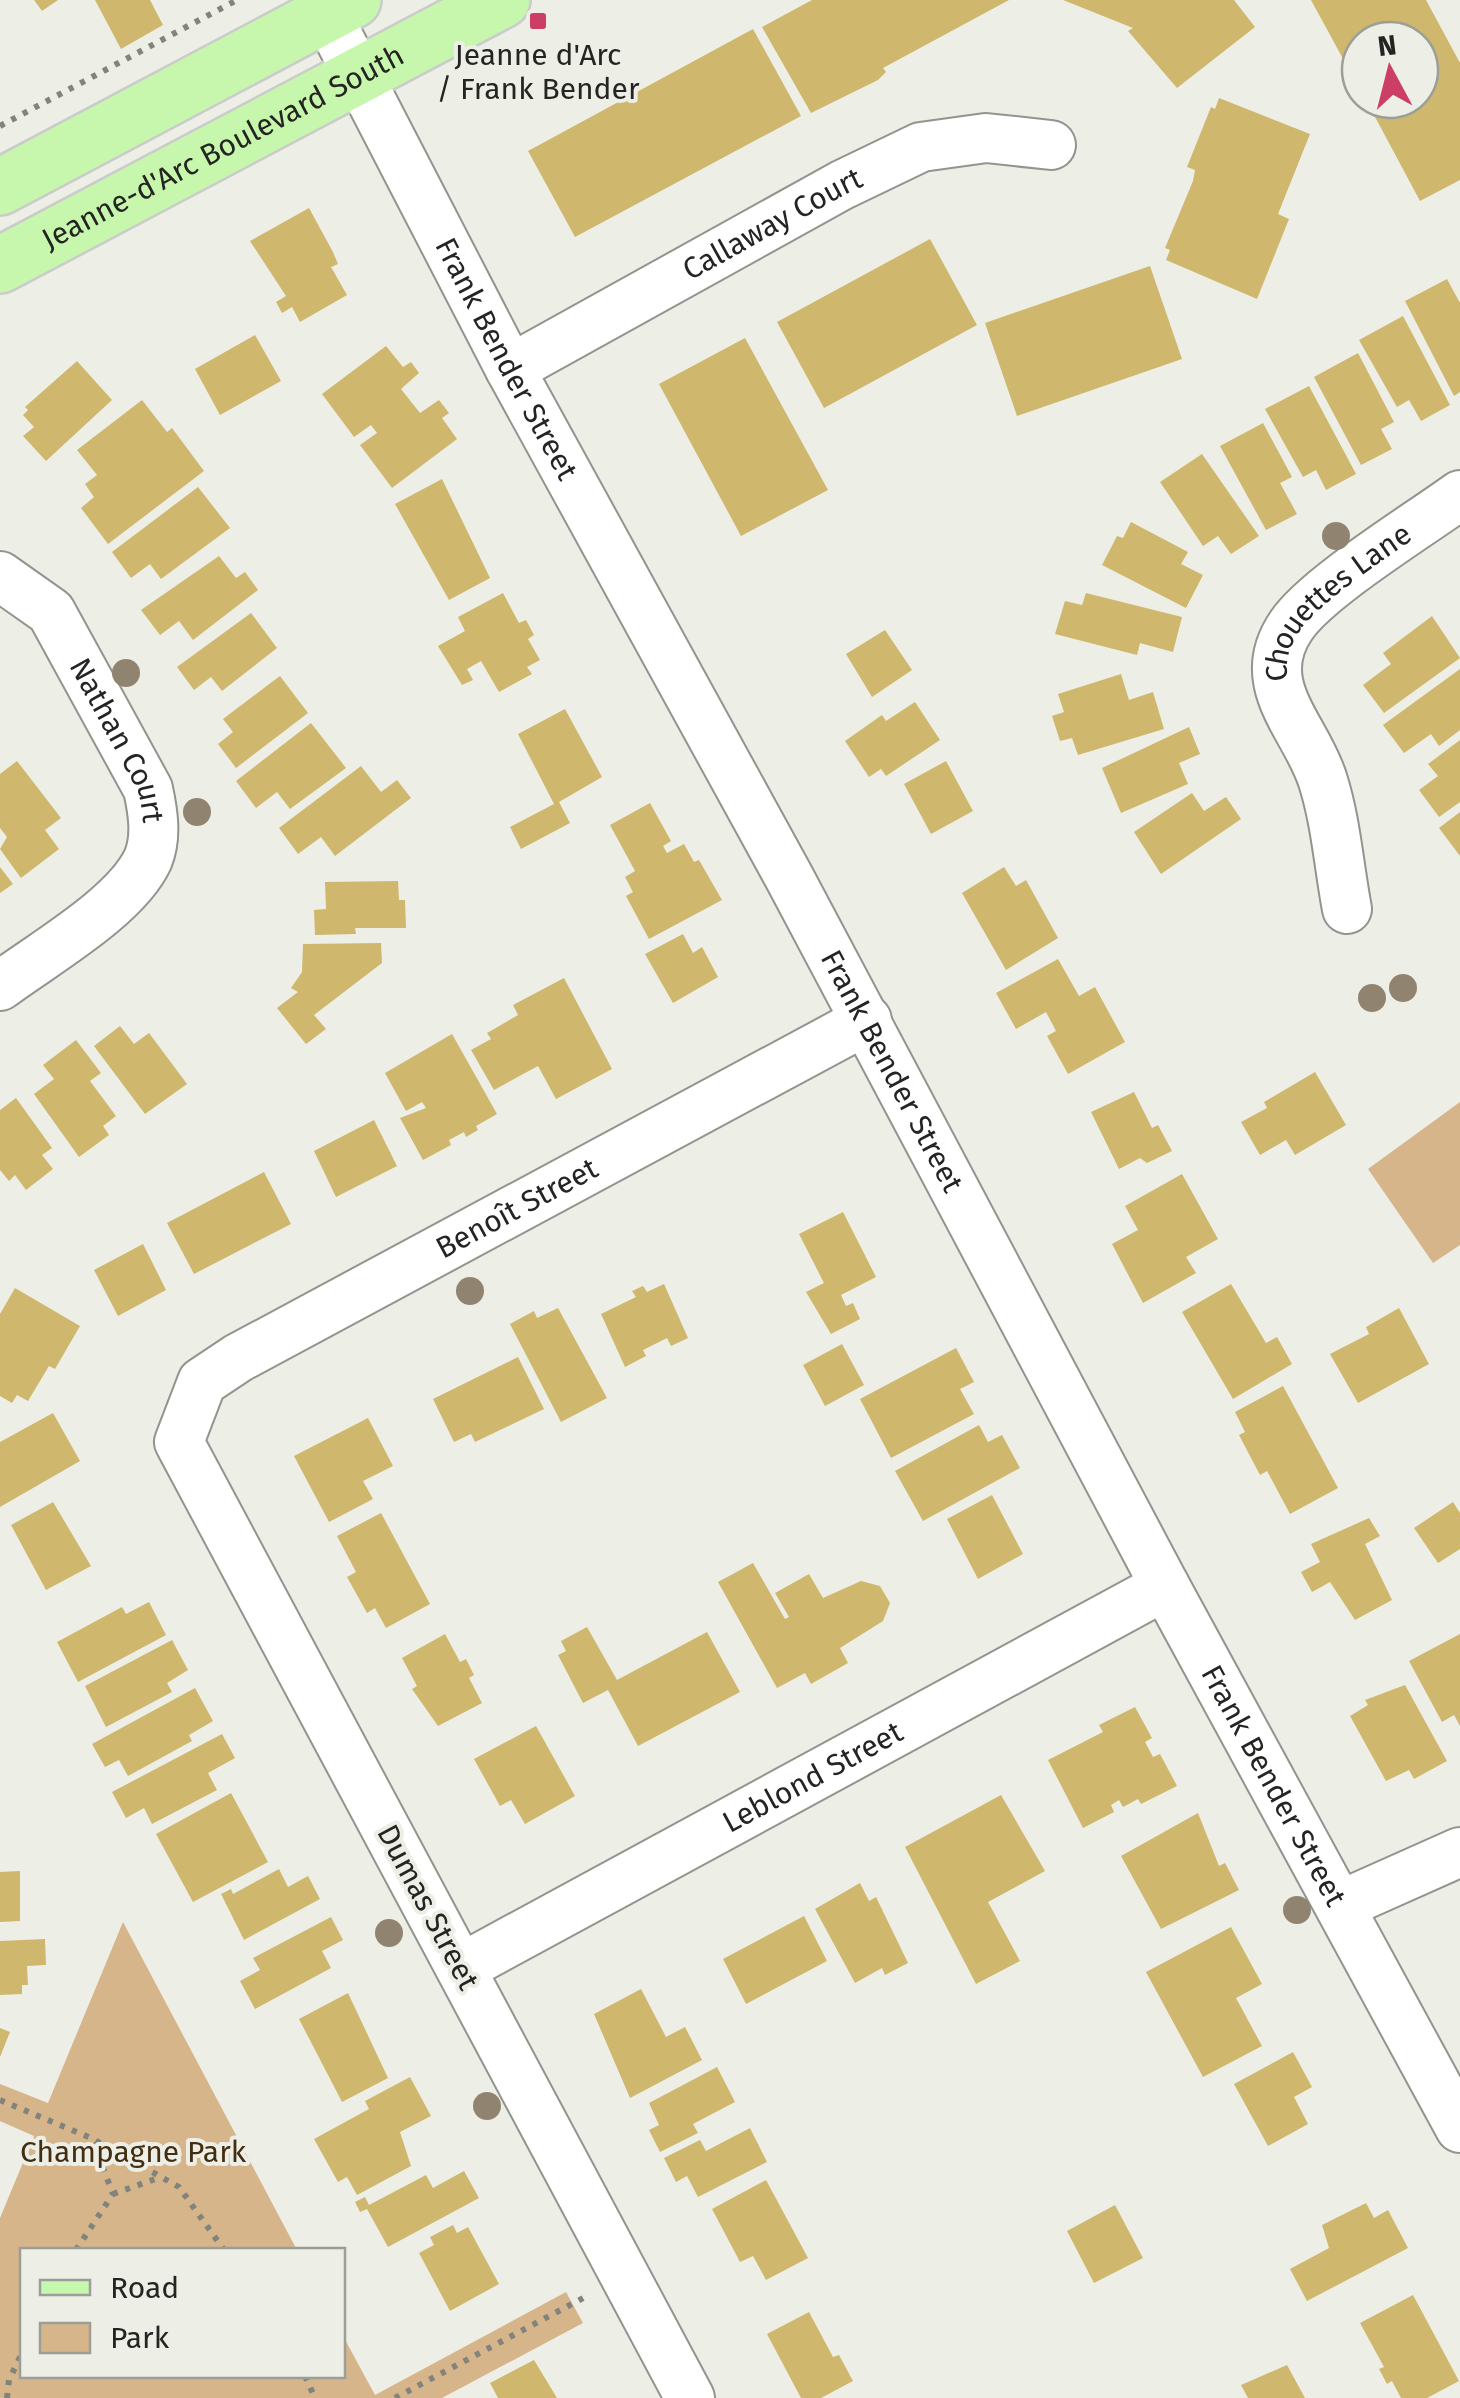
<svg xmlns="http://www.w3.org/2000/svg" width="1460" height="2398" viewBox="0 0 1460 2398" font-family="'Fira Sans',sans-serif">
  <rect width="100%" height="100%" fill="#edeee6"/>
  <path fill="#d7b58b" d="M1460 1102V1245L1433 1263 1368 1169Z
    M123 1922 297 2250H22V2376H342L343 2336 375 2395 566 2292 583 2323 442 2398H0V2218L34 2136 0 2121V2084L48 2103Z"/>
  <path fill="#cfb86d" d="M34 0H58L42 11Z
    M95 0H150L163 25 121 49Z
    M812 0H1009L883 68 886 72 878 80 811 113 762 27Z
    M1063 0H1234L1255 27 1177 88 1128 31 1133 28Z
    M1311 0H1426L1460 63V180L1420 201 1366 100H1420V40H1360V90Z
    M753 29 801 116 575 237 528 151Z
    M1219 98 1310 134 1278 214 1289 219 1257 299 1166 260 1170 250 1165 248 1193 181 1195 170 1187 167 1211 107 1215 109Z
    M309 208 333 252 338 264 331 267 347 295 300 322 292 307 282 313 276 302 286 296 250 241Z
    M930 239 977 325 824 408 777 322Z
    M1150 266 1182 359 1017 416 985 323Z
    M1447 279 1460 303V392L1454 396 1405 301Z
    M1403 316 1450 405 1421 421 1409 400 1397 407 1359 340Z
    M255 335 281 381 220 415 195 369Z
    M745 338 828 490 741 536 659 384Z
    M386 346 403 367 411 362 419 373 401 389 420 413 439 400 449 413 442 418 457 439 392 488 360 445 377 433 371 425 354 437 322 394Z
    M1358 353 1394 422 1381 429 1392 449 1361 465 1314 377Z
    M77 361 112 400 46 461 23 436 34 427 23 415 28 410 25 407Z
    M1309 386 1356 474 1326 490 1316 470 1303 477 1265 409Z
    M142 400 167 432 172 428 204 471 108 544 81 508 94 497 85 484 97 475 77 450Z
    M1263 423 1292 477 1280 483 1297 514 1266 530 1220 446Z
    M1202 454 1259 536 1231 554 1218 536 1203 546 1160 482Z
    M442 479 490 578 449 600 395 504Z
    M198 487 230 528 161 579 150 564 131 578 112 552Z
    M1131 522 1188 552 1181 564 1203 575 1186 608 1102 565 1117 536 1123 538Z
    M219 556 236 578 245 572 258 590 193 640 179 621 160 635 141 610Z
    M503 593 519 623 526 620 534 635 528 639 540 660 527 667 532 674 499 692 481 661 467 669 473 680 462 685 438 646 465 631 458 617Z
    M1086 593 1182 617 1173 652 1140 643 1137 655 1055 634 1065 601 1082 605Z
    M251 613 277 648 222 691 211 677 194 690 177 667Z
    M1432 616 1460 658 1384 713 1363 685 1391 664 1383 653Z
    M885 630 912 670 872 697 846 654Z
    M1460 669V730L1439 746 1431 734 1404 753 1383 725Z
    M1121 674 1129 700 1153 692 1164 729 1078 755 1072 738 1060 741 1052 716 1064 712 1058 694Z
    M280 676 308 713 236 768 218 744 233 732 223 719Z
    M915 702 940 740 886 776 881 769 869 777 845 741 882 715 886 721Z
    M565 709 602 777 559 802 570 823 521 849 510 827 554 804 518 734Z
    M311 723 346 768 290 809 277 792 256 808 236 781Z
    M1189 727 1200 754 1179 763 1188 784 1121 813 1102 768Z
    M1460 740V802L1439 817 1419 790 1438 776 1428 764Z
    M17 761 61 818 45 830 59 849 21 878 0 849 7 837 0 828V774Z
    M946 761 973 811 931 834 904 784Z
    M361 766 381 792 397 780 411 798 335 856 321 837 298 854 279 828Z
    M1192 793 1204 811 1226 797 1241 819 1161 874 1134 832Z
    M650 803 671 841 663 846 667 853 684 844 694 862 699 860 722 900 649 939 626 896 633 892 625 877 635 871 610 825Z
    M1460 812V856L1439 828Z
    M0 867 13 884 0 893Z
    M1004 867 1016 886 1026 880 1058 938 1006 970 962 893Z
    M398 881 399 900H405L406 928H355L356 934 315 935 314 910 326 909 325 882Z
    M683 934 693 953 702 947 718 977 673 1003 645 954Z
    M381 943 382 963 314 1015 326 1029 306 1044 277 1008 298 992 291 988 302 972 303 944Z
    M1058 959 1079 996 1095 987 1125 1042 1068 1074 1047 1036 1056 1031 1046 1012 1016 1029 996 993Z
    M564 978 612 1069 556 1099 538 1066 494 1090 471 1050 491 1039 487 1033 518 1015 513 1005Z
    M120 1026 134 1044 149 1033 187 1084 145 1114 94 1046Z
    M452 1034 497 1114 476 1126 478 1130 466 1137 464 1132 449 1140 451 1145 423 1160 400 1118 426 1108 422 1102 406 1111 385 1073Z
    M76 1040 101 1073 90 1081 116 1116 103 1126 109 1135 79 1157 34 1094 54 1079 43 1065Z
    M1315 1072 1346 1125 1295 1155 1286 1140 1260 1155 1241 1122 1267 1108 1264 1102Z
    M1134 1092 1152 1128 1158 1125 1172 1151 1147 1163 1140 1158 1119 1169 1091 1112Z
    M16 1098 52 1148 42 1155 53 1169 26 1190 15 1175 9 1181 0 1170V1110Z
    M374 1120 397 1166 336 1197 314 1151Z
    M264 1172 291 1224 194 1274 167 1223Z
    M1182 1174 1218 1239 1186 1257 1196 1273 1143 1303 1112 1244 1138 1230 1125 1206Z
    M843 1212 876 1277 841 1295 846 1306 853 1303 860 1319 831 1334 806 1292 824 1283 799 1234Z
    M143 1244 166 1290 118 1316 94 1270Z
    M664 1284 688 1338 671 1346 667 1338 643 1350 646 1356 625 1367 601 1314 636 1297 632 1291 643 1286 647 1292Z
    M1231 1284 1266 1343 1277 1337 1292 1364 1233 1399 1182 1312Z
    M15 1288 80 1326 55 1369 49 1366 28 1401 17 1395 12 1403 0 1396V1314Z
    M558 1308 607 1398 561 1422 510 1324 534 1311 537 1318Z
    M1399 1308 1429 1364 1358 1403 1330 1354 1369 1334 1366 1327Z
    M842 1344 864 1385 825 1406 803 1365Z
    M956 1348 974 1382 960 1389 974 1414 891 1458 860 1399Z
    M518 1357 544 1409 475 1442 471 1434 454 1442 433 1399Z
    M1283 1386 1338 1488 1290 1514 1267 1471 1260 1475 1239 1435 1245 1432 1235 1412Z
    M53 1413 80 1461 0 1507V1442Z
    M368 1418 393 1466 363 1481 373 1499 329 1522 294 1456Z
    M979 1425 988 1442 1002 1435 1020 1468 923 1521 895 1471Z
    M992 1495 1023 1554 978 1579 947 1519Z
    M53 1502 91 1566 46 1590 11 1525Z
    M1453 1502 1460 1513V1549L1438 1563 1414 1528Z
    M381 1513 430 1604 386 1628 375 1608 367 1613 347 1577 356 1572 337 1536Z
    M1369 1518 1380 1536 1365 1544 1392 1600 1355 1620 1330 1582 1312 1592 1301 1572 1320 1562 1311 1544Z
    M753 1563 785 1619 789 1617 775 1593 809 1574 823 1598 861 1581 880 1586 890 1603 883 1621 840 1648 848 1663 811 1684 805 1673 777 1688 718 1582Z
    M149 1602 166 1635 78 1682 57 1642 122 1607 126 1614Z
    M587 1627 617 1680 707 1632 740 1692 638 1746 608 1690 583 1703 558 1655 566 1651 561 1641Z
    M445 1634 460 1662 466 1659 474 1675 469 1678 482 1703 438 1726 412 1689 417 1686 402 1658Z
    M1460 1634V1726L1454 1715 1442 1722 1409 1661Z
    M172 1640 188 1670 167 1683 172 1692 106 1727 85 1686Z
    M1405 1685 1447 1761 1414 1779 1409 1770 1386 1781 1350 1716 1368 1705 1365 1700Z
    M195 1688 213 1721 189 1735 192 1741 128 1776 119 1760 105 1767 92 1744Z
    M1135 1707 1152 1738 1145 1742 1153 1757 1160 1754 1177 1786 1141 1804 1138 1799 1123 1807 1119 1800 1111 1805 1114 1812 1083 1828 1048 1760 1103 1732 1099 1725Z
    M536 1726 575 1796 525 1824 511 1800 500 1806 474 1759Z
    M222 1734 235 1758 208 1773 217 1790 152 1824 144 1808 126 1818 112 1792Z
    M231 1793 268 1862 193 1902 156 1834Z
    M1001 1795 1045 1871 988 1902 1020 1961 976 1984 905 1847Z
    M1198 1813 1219 1866 1225 1863 1239 1890 1161 1929 1121 1856Z
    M279 1869 288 1887 308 1876 320 1899 244 1940 221 1894 231 1889 233 1894Z
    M20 1871V1921L0 1922V1872Z
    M860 1883 869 1901 876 1897 908 1963 885 1975 882 1968 855 1983 815 1909Z
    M804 1916 827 1961 746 2004 723 1959Z
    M331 1917 343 1940 322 1951 331 1968 255 2009 240 1981 260 1970 253 1958Z
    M1231 1927 1262 1984 1236 1998 1262 2046 1203 2077 1146 1972Z
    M45 1939 46 1965 27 1966 28 1985H22V1994L0 1995V1941Z
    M641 1989 666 2037 685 2027 702 2060 630 2098 594 2014Z
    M348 1993 388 2078 342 2102 299 2019Z
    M0 2028 10 2032 0 2057Z
    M1293 2052 1312 2087 1294 2097 1308 2124 1268 2146 1234 2084Z
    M717 2067 735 2102 693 2124 698 2133 660 2152 649 2130 659 2125 649 2103Z
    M410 2077 431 2116 400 2132 411 2166 357 2195 347 2177 338 2182 314 2139 369 2109 365 2101Z
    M750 2128 767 2162 698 2197 687 2176 676 2182 664 2158 700 2140 706 2151Z
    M464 2171 479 2198 388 2247 367 2209 360 2212 355 2202 365 2197 369 2205 426 2175 433 2188Z
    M766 2180 808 2258 766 2280 753 2256 740 2262 712 2209Z
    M1366 2203 1374 2218 1388 2210 1408 2248 1307 2301 1290 2269 1329 2248 1322 2225Z
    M1115 2205 1143 2258 1094 2283 1067 2231Z
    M453 2225 457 2233 468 2227 499 2284 450 2311 419 2253 434 2245 430 2237Z
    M1413 2295 1459 2381 1427 2398H1401L1392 2381 1387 2384 1379 2369 1384 2367 1360 2323Z
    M809 2312 833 2357 839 2355 853 2381 821 2398H801L767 2334Z
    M534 2360 557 2398H498L490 2383Z
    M1287 2365 1305 2398H1248L1241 2385Z"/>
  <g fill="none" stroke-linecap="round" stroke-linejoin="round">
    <g stroke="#92948d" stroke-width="52">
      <g id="minor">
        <path id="s1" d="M326 13 510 369 789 877 1165 1586 1460 2128"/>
        <path id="s2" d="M510 369 842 185 921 147 986 138 1051 145"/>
        <path id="s3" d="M0 576 51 612 148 789C153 812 157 837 148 859 126 907 43 954 0 986"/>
        <path id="s4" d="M1347 909C1339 867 1336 822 1323 781 1307 728 1251 685 1291 626 1316 588 1419 525 1460 495"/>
        <path d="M1341 1905 1460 1852"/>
        <path id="s5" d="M461 1968 1165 1586"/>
        <path id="s6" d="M690 2398 179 1442 202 1382 238 1358 867 1020"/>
      </g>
    </g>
    <g stroke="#cacbca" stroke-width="60">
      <g id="major">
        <path d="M0 187 353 0"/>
        <path id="s7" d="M0 265 502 0"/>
      </g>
    </g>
    <path stroke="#82837d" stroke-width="6" stroke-dasharray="5 8" stroke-linecap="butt" d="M0 126 237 0
      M0 2100 91 2138 179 2187 224 2250
      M113 2194 161 2177
      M76 2250 113 2194 92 2139
      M305 2376 315 2398
      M7 2398 9 2380 22 2353
      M395 2398 587 2296"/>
    <use href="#minor" stroke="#fff" stroke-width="48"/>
    <use href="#major" stroke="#c7f7ac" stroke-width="55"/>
  </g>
  <g fill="#908471">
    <circle cx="1336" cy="536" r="14"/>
    <circle cx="126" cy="673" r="14"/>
    <circle cx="197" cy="812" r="14"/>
    <circle cx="1403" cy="988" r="14"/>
    <circle cx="1372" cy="998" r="14"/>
    <circle cx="470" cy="1291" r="14"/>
    <circle cx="1297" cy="1910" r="14"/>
    <circle cx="389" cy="1933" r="14"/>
    <circle cx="487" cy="2106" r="14"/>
  </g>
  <rect fill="#cc3e65" stroke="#edeee6" stroke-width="4" x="528" y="11" width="20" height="20" rx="5"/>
  <g text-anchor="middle" stroke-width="8" stroke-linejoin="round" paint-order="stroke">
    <g font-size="30" fill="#242522" stroke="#edeee6">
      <text x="538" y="65">Jeanne d'Arc<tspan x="538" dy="34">/ Frank Bender</tspan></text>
    </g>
    <g font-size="30" fill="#242522" stroke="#edeee6">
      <text dy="10" stroke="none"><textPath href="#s7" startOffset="252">Jeanne-d'Arc Boulevard South</textPath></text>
      <text dy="10" stroke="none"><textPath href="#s2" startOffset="300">Callaway Court</textPath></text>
      <text dy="10" stroke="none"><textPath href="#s1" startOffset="390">Frank Bender Street</textPath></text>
      <text dy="10" stroke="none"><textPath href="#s4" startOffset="345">Chouettes Lane</textPath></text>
      <text dy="10" stroke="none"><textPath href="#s3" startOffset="208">Nathan Court</textPath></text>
      <text dy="10" stroke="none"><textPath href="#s1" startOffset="1200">Frank Bender Street</textPath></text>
      <text dy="10" stroke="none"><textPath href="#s6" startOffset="1508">Benoît Street</textPath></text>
      <text dy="10" stroke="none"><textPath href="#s5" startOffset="400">Leblond Street</textPath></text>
      <text dy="10" stroke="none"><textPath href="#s1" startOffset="2010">Frank Bender Street</textPath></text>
      <text transform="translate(428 1907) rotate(62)" y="10">Dumas Street</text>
    </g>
    <g font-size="30" fill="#432e12" stroke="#edeee6">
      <text x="133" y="2162">Champagne Park</text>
    </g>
  </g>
  <rect x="20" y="2248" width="325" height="130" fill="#edeee6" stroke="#9d9e98" stroke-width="2.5"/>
  <rect x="40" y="2280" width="50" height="15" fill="#c7f7ac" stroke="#9d9e98" stroke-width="2.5"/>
  <text x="110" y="2298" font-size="30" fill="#242522">Road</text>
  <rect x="40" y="2323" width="50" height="30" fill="#d7b58b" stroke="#9d9e98" stroke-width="2.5"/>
  <text x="110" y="2348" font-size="30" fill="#242522">Park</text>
  <g transform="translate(1390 70) rotate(353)"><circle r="48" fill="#edeee6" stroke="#9d9e98" stroke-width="2.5"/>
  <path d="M0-8L18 38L0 25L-18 38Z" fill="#cc3e65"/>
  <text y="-15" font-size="28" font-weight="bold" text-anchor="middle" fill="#242522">N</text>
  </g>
</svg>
